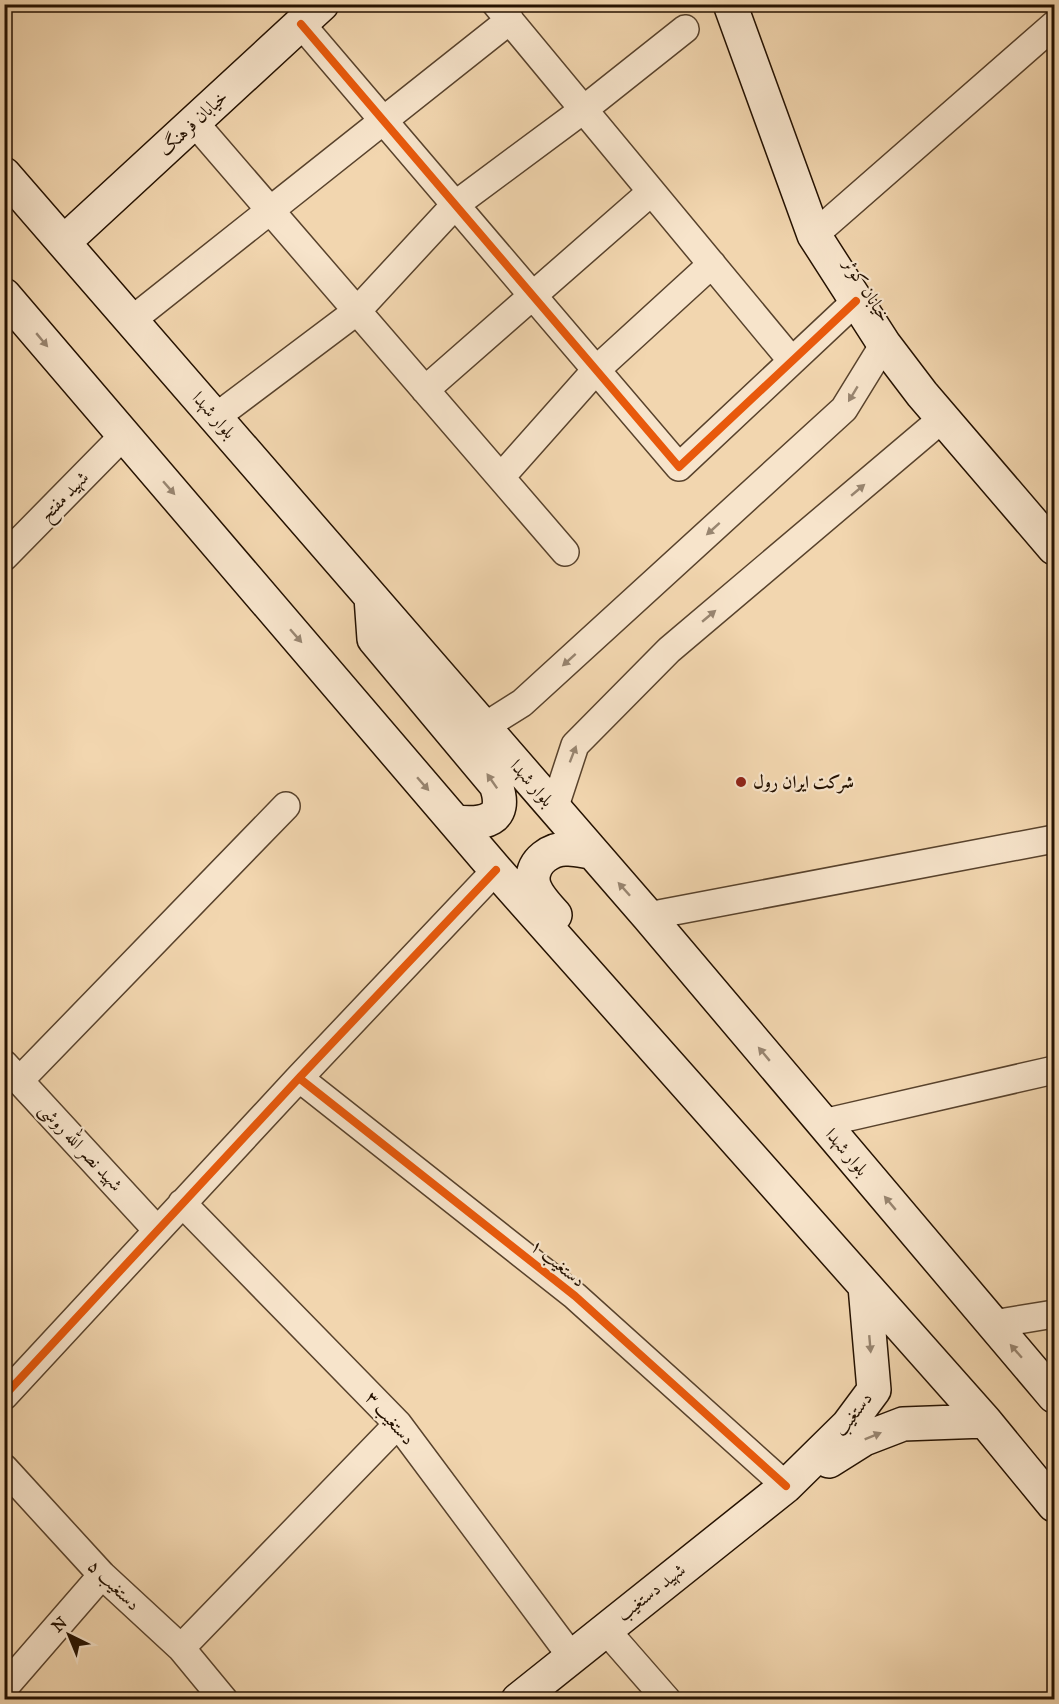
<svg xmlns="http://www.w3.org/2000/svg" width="1059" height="1704" viewBox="0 0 1059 1704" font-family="'IM FELL Great Primer',Amiri,serif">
  <rect width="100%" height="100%" fill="#f2d6af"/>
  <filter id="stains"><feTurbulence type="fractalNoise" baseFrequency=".00333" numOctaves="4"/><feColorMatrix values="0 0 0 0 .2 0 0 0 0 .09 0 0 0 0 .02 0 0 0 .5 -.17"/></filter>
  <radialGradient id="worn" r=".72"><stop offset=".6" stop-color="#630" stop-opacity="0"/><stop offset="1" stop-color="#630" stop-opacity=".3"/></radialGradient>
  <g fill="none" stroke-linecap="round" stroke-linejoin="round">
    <g stroke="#58422c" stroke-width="30">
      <path id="street" d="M496 4 792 361
        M301 24 679 467 856 301
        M194 122 565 552
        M814 235 1054 25
        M132 320 510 20
        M425 390 651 192
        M216 417 357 311 455 205 583 110 685 29
        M501 477 596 370 712 264
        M4 557 124 435
        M484 727 522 703 844 409 884 344
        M554 809 575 745 669 650 943 418
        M648 916 1054 839
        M4 1064 157 1230
        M299 1078 575 1296 786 1486
        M20 1080 286 806
        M823 1123 1054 1070
        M182 1203 398 1424 571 1656
        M993 1324 1054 1314
        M4 1396 299 1078 496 870
        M4 1468 102 1575 181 1648 224 1700
        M605 1629 667 1700
        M181 1648 398 1424
        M4 1688 102 1575"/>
    </g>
    <g stroke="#241100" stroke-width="36">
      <path id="secondary" d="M730 4 814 235 884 344 922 394 1054 548
        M4 174 648 916 1054 1396
        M64 242 322 4
        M4 295 496 870 985 1421 1054 1505
        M371 597 374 639 496 785C509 821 483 825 455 822
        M555 915C547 906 533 892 533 879 533 861 551 848 568 849 576 849 584 851 591 852
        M829 1461 864 1439 903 1424 985 1421
        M518 1700 786 1486 848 1425 874 1390 865 1286"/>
    </g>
    <use href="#street" stroke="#f7e4cb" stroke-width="27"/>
    <use href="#secondary" stroke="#f7e4cb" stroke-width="33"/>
    <g stroke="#f7e4cb" stroke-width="11">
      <path id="cycleway" d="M301 24 679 467 856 301
        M299 1078 575 1296 786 1486
        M4 1396 299 1078 496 870"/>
    </g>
    <use href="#cycleway" stroke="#e8590c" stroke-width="8"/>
  </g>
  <defs><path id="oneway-solid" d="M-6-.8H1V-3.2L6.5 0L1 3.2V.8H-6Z" transform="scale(1.5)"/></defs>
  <g fill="#988570">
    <use href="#oneway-solid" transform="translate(42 340) rotate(50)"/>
    <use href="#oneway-solid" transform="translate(853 394) rotate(121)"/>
    <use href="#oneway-solid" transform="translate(169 488) rotate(49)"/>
    <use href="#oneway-solid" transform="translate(858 490) rotate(-40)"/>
    <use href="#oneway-solid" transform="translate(713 529) rotate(138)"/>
    <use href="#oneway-solid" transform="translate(709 616) rotate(-40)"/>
    <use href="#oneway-solid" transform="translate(296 636) rotate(49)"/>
    <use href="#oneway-solid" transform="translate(569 660) rotate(138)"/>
    <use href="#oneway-solid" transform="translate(573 754) rotate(-69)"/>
    <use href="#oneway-solid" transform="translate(492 781) rotate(-125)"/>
    <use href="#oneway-solid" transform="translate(423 784) rotate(49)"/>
    <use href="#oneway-solid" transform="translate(624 889) rotate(-132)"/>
    <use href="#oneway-solid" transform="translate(764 1054) rotate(-130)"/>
    <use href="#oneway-solid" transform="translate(890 1203) rotate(-130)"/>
    <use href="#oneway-solid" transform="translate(870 1344) rotate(85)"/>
    <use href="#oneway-solid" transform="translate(1016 1351) rotate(-131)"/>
    <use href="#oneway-solid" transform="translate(873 1436) rotate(-22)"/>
  </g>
  <circle fill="#8f2418" stroke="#f7e4cb" stroke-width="2" cx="741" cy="782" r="6"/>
  <g text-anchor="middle" stroke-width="4.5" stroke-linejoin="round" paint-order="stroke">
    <g font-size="18" fill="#241100" stroke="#f7e4cb">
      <text transform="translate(193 123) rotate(-43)" y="6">خیابان فرهنگ</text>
      <text transform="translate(867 290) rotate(57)" y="6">خیابان کوثر</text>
      <text transform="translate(214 415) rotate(49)" y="6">بلوار شهدا</text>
      <text transform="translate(64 496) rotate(-46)" y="6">شهید مفتح</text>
      <text transform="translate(532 783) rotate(49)" y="6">بلوار شهدا</text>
      <text transform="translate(81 1147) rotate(47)" y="6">شهید نصر الله روشی</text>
      <text transform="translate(847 1152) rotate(50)" y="6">بلوار شهدا</text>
      <text transform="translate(558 1263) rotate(39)" y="6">دستغیب ۱</text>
      <text transform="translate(853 1414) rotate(-52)" y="6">دستغیب</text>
      <text transform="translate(390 1418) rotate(49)" y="6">دستغیب ۳</text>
      <text transform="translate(114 1585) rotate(44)" y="6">دستغیب ۵</text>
      <text transform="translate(651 1592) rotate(-38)" y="6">شهید دستغیب</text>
    </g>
    <g font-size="18" font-weight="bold" fill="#241100" stroke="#f7e4cb" text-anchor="start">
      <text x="753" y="788">شرکت ایران رول</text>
    </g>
  </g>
  <rect width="1059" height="1704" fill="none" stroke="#f2d6af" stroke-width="24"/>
  <rect x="6" y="6" width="1047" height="1692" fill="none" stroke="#241100" stroke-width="3"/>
  <rect x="12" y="12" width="1035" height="1680" fill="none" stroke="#241100" stroke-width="1.5"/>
  <g transform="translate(69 1635) rotate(317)" stroke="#f7e4cb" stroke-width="4.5" paint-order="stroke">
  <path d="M0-4.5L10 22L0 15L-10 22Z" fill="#241100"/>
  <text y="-9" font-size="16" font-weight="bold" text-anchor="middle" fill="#241100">N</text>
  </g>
  <rect width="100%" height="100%" filter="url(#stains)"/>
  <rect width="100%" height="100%" fill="url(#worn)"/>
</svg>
